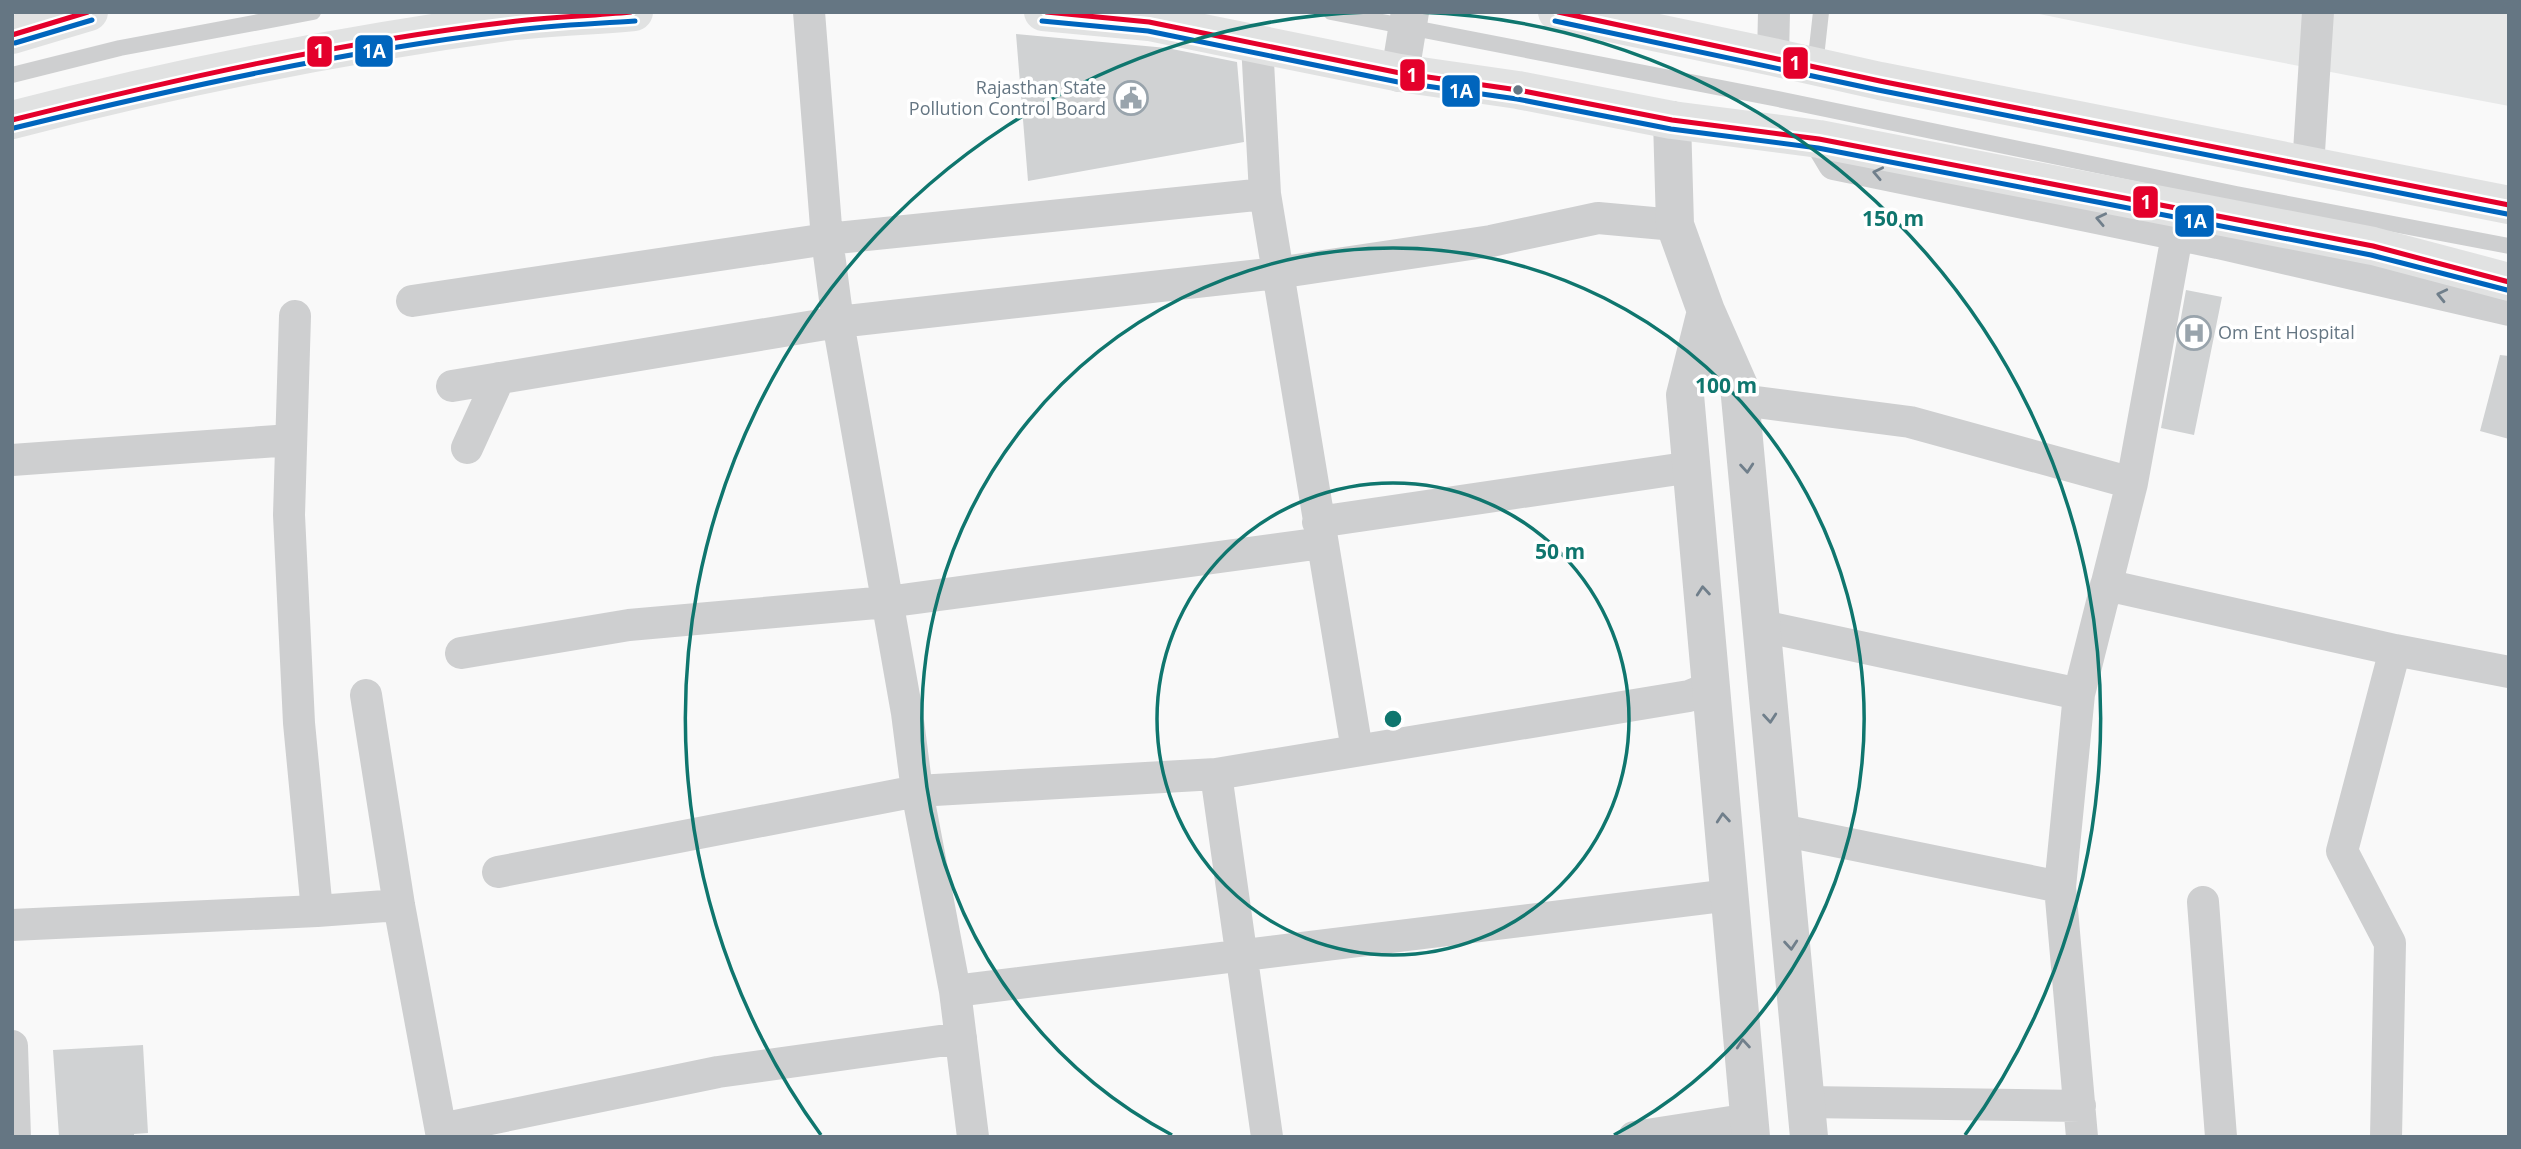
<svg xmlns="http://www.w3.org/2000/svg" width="2521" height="1149" viewBox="0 0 2521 1149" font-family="'Open Sans',sans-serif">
  <rect width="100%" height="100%" fill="#f9f9f9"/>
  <path fill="#e8e9e9" d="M2029 12H2509V106L2200 47Z"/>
  <path fill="#d0d2d3" d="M1016 34 1167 48 1237 62 1244 142 1028 181Z
    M2186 290 2222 297 2194 435 2161 428Z
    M2500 355 2509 356V439L2480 431Z
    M143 1045 148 1133 134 1134V1137H59L53 1050Z"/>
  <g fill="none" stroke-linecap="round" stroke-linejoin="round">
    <path stroke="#cecfd0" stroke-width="16" d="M1331 12 1778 99 2236 194 2509 246
      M1815 66 1821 12
      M12 75 120 48 313 12"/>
    <path stroke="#cecfd0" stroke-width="32" d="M809 12 827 239 838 322 907 713 917 791 955 991 973 1137
      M1257 43 1265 194 1357 750
      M1773 57 1774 12
      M1819 139 1834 164 2218 243 2509 310
      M2308 167 2318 12
      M412 301 827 239 1265 194
      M295 316 289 515 299 723 317 911
      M452 386 838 322 1277 273 1491 241 1598 218 1675 225
      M1741 400 1910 422 2132 483
      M467 448 499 378
      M12 460 291 440
      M1318 522 1692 467
      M2106 585 2395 650
      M1762 626 2079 694
      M461 653 629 625 887 602 1322 543
      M366 695 399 905 442 1137
      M1216 774 1267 1137
      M1781 830 2060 887
      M498 872 917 791 1216 774 1689 696 1711 687
      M2203 902 2221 1137
      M12 925 317 911 399 905
      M955 991 1730 895
      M12 1046 15 1137
      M1806 1102 2080 1106
      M441 1129 718 1072 961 1038
      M1634 1137 1750 1119
      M2082 1137 2060 887 2079 694 2132 483 2182 208
      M2386 1137 2390 943 2342 851 2395 650 2509 672"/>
    <path stroke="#cecfd0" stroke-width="38" d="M1400 73 1410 12
      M1672 120 1675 225 1706 311 1739 386 1809 1137
      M1706 311 1685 395 1751 1137"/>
    <path stroke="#e1e2e2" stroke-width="38" d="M1043 12 1149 22 1400 73 1518 90 1672 120 1819 139 2373 246 2509 282
      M1557 12 1773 57 1880 81 2509 205
      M12 35 89 12
      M12 120C174 78 340 45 507 22 549 17 592 16 634 12"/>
    <g stroke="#fff" stroke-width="10">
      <path id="bus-1" d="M1046 12 1149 22 1400 73 1518 90 1672 120 1819 139 2373 246 2509 282
        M1558 12 1880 81 2509 205
        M12 35 88 12
        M12 120C176 79 341 42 509 22 549 17 590 16 631 12"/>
    </g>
    <g stroke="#fff" stroke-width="10">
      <path id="bus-2" d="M1042 21 1148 31 1398 82 1517 99 1671 129 1818 148 2371 255 2507 290
        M1555 21 1878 90 2507 214
        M15 43 92 20
        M14 128C177 88 341 52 508 31 550 25 593 24 635 21"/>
    </g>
    <use href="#bus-1" stroke="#e4002b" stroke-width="5"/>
    <use href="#bus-2" stroke="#0065bd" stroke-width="5"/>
  </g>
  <defs><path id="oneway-chevron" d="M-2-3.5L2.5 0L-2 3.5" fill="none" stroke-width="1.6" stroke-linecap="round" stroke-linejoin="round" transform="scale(1.75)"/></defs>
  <g stroke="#707f8b">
    <use href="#oneway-chevron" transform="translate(1878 173) rotate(-168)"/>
    <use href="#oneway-chevron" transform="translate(2101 219) rotate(-168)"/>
    <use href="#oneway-chevron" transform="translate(2442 295) rotate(-167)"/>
    <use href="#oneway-chevron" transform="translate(1747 468) rotate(85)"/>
    <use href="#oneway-chevron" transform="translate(1703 591) rotate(-95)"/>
    <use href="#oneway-chevron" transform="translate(1770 718) rotate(85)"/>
    <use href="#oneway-chevron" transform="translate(1723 818) rotate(-95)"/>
    <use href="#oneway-chevron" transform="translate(1791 945) rotate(85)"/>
    <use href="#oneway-chevron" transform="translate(1743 1044) rotate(-95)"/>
  </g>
  <g fill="none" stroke="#0f766e" stroke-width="3.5">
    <circle cx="1393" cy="719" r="236"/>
    <path d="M1172 1135A471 471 0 1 1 1614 1135"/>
    <path d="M821 1135A707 707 0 0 1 1368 12M1418 12A707 707 0 0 1 1965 1135"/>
  </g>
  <defs>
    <g id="civic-ring" transform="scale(1.75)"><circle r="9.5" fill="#fff" stroke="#99a4ac" stroke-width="1.5"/><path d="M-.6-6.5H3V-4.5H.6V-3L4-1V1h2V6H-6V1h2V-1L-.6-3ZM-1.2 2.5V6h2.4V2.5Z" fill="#99a4ac"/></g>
    <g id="hospital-ring" transform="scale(1.75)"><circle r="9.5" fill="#fff" stroke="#99a4ac" stroke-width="1.5"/><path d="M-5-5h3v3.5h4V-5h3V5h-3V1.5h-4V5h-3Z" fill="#99a4ac"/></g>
  </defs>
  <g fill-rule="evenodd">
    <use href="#civic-ring" x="1131" y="98"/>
    <use href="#hospital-ring" x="2194" y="333"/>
  </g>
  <circle fill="#657683" stroke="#fff" stroke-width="2.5" cx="1518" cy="90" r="6"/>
  <g text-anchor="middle" stroke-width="7" stroke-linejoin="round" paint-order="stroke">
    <g font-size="18" fill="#657683" stroke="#fff" text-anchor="end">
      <text x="1106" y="94">Rajasthan State<tspan x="1106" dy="21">Pollution Control Board</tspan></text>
      <text x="2218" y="339" text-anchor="start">Om Ent Hospital</text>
    </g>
  </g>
  <circle cx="1393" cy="719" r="10" fill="#0f766e" stroke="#fff" stroke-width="3.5"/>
  <g font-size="21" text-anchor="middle" font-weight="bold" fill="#0f766e" stroke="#fff" stroke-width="7" stroke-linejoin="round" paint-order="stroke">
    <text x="1893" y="226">150 m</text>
    <text x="1726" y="393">100 m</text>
    <text x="1560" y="559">50 m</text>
  </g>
  <g stroke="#fff" stroke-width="2.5">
    <rect x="354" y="34" width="40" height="34" rx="7" fill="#0065bd"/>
    <rect x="306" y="35" width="27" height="33" rx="7" fill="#e4002b"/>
    <rect x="1782" y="46" width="27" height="34" rx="7" fill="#e4002b"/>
    <rect x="1399" y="58" width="27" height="34" rx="7" fill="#e4002b"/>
    <rect x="1441" y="74" width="40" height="34" rx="7" fill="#0065bd"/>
    <rect x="2132" y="185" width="27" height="34" rx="7" fill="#e4002b"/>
    <rect x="2174" y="204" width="41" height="34" rx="7" fill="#0065bd"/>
  </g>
  <g font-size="19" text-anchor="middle" font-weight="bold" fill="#fff">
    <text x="374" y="58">1A</text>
    <text x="319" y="58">1</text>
    <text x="1795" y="70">1</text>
    <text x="1412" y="82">1</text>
    <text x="1461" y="98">1A</text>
    <text x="2146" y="209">1</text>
    <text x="2195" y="228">1A</text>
  </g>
  <rect width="2521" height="1149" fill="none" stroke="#657683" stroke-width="28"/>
</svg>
